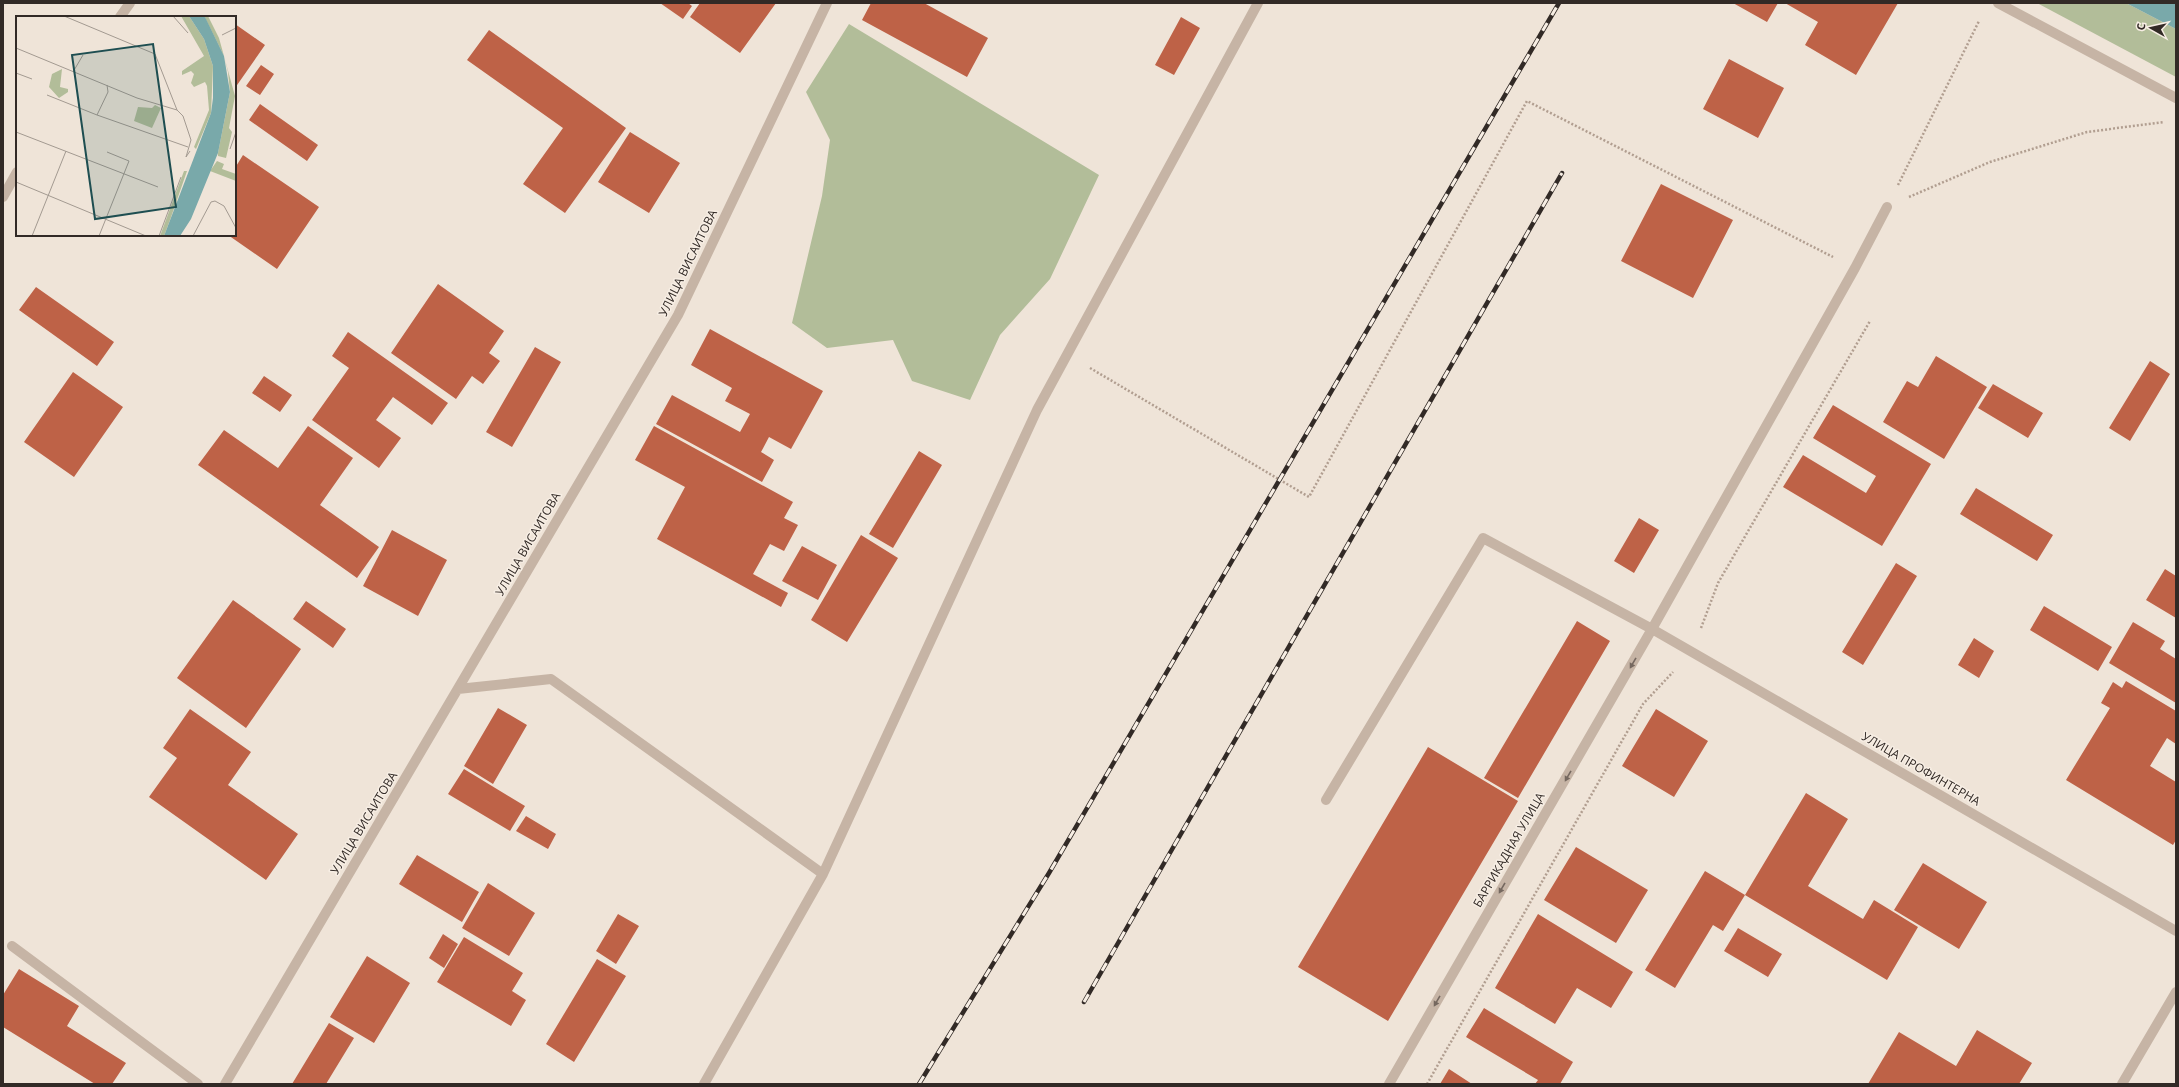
<svg xmlns="http://www.w3.org/2000/svg" width="2179" height="1087" viewBox="0 0 2179 1087" font-family="'Open Sans',sans-serif">
  <rect width="100%" height="100%" fill="#efe4d8"/>
  <path fill="#b2bd99" d="M2037 3H2126L2176 29V77Z
    M849 24 1099 175 1050 279 1000 335 970 400 912 381 893 340 827 348 792 323 822 196 830 140 806 92Z"/>
  <path fill="#79a9aa" d="M2126 3H2176V29Z"/>
  <path fill="#be6247" d="M660 3H688L692 6 683 19Z
    M700 3H776L740 53 690 17Z
    M871 3H924L988 38 967 77 862 20Z
    M1733 3H1778L1767 22Z
    M1785 3H1898L1856 75 1805 45 1818 22Z
    M1181 17 1200 28 1174 75 1155 65Z
    M235 24 265 45 235 88Z
    M489 30 626 128 565 213 523 184 563 128 467 60Z
    M1729 59 1784 88 1758 138 1703 109Z
    M261 65 274 74 260 95 246 86Z
    M260 104 318 145 307 161 249 120Z
    M630 132 680 163 649 213 598 182Z
    M243 155 319 207 277 269 228 235H235V168Z
    M1661 184 1733 220 1693 298 1621 261Z
    M438 284 504 331 489 353 500 361 483 384 472 376 456 399 391 353Z
    M36 287 114 342 97 366 19 310Z
    M710 329 823 391 791 449 769 437 761 452 774 460 762 482 656 424 672 395 740 432 750 414 725 401 732 388 691 365Z
    M348 332 448 403 432 425 393 397 376 420 401 438 379 468 312 420 349 368 332 356Z
    M535 347 561 362 512 447 486 432Z
    M1936 356 1987 387 1944 459 1883 422 1907 381 1918 387Z
    M2150 361 2170 374 2130 441 2109 428Z
    M73 372 123 407 74 477 24 442Z
    M264 376 292 395 280 412 252 393Z
    M1993 384 2043 413 2028 438 1978 408Z
    M1833 405 1931 464 1882 546 1783 487 1803 455 1866 493 1876 476 1813 438Z
    M308 426 353 458 320 505 379 547 357 578 198 465 224 430 278 468Z
    M654 426 793 502 784 518 798 525 784 551 770 544 753 574 788 593 781 607 657 539 685 487 635 460Z
    M919 451 942 465 893 548 869 534Z
    M1976 488 2053 535 2037 561 1960 514Z
    M1639 518 1659 530 1634 573 1614 561Z
    M392 530 447 560 418 616 363 586Z
    M861 535 898 558 847 642 811 620Z
    M802 546 837 565 818 600 782 581Z
    M1896 563 1917 576 1863 665 1842 652Z
    M2165 569 2176 576V618L2146 600Z
    M233 600 301 649 246 728 177 678Z
    M306 601 346 629 333 648 293 619Z
    M2044 606 2112 647 2098 671 2030 630Z
    M1577 621 1610 641 1518 798 1484 778Z
    M2133 622 2165 641 2160 649 2176 659V703L2109 663Z
    M1974 638 1994 651 1979 678 1958 665Z
    M2126 681 2176 711V744L2167 738 2150 766 2176 782V840L2173 845 2066 780 2110 708 2101 703 2113 682 2122 688Z
    M498 708 527 725 493 784 464 766Z
    M190 709 251 752 228 785 298 834 266 880 149 797 177 758 163 748Z
    M1656 709 1708 741 1674 797 1622 766Z
    M1428 747 1518 801 1388 1021 1298 967Z
    M464 769 525 806 510 831 448 794Z
    M1806 793 1848 819 1808 886 1863 919 1874 900 1918 927 1887 980 1745 895Z
    M526 816 556 834 548 849 516 831Z
    M1576 847 1648 890 1616 943 1544 900Z
    M417 855 479 892 462 922 399 884Z
    M1923 863 1987 902 1959 949 1894 910Z
    M1705 871 1745 895 1723 931 1713 925 1675 988 1645 970Z
    M488 883 535 913 509 956 462 928Z
    M618 914 639 926 616 964 596 951Z
    M1538 914 1633 972 1611 1008 1577 988 1555 1024 1495 988Z
    M1738 928 1782 954 1768 977 1724 951Z
    M443 934 458 944 444 968 429 958Z
    M464 937 523 973 512 991 526 1000 511 1026 437 982Z
    M367 956 410 983 374 1043 330 1017Z
    M597 959 626 976 574 1062 546 1044Z
    M19 969 79 1006 67 1026 126 1063 112 1084H95L3 1027V995Z
    M1484 1008 1573 1062 1560 1084H1535L1538 1080 1466 1037Z
    M329 1023 354 1038 326 1084H292Z
    M1977 1030 2032 1063 2019 1084H1868L1899 1032 1956 1066Z
    M1449 1069 1472 1084H1440Z"/>
  <g fill="none" stroke-linecap="round" stroke-linejoin="round">
    <path stroke="#b19e90" stroke-width="2.5" stroke-dasharray="2 2" stroke-linecap="butt" d="M1898 185 1979 21
      M1909 197 1990 162 2087 132 2164 122
      M1090 368 1309 497 1527 101 1833 257
      M1701 628 1718 583 1870 321
      M1427 1084 1643 704 1673 672"/>
    <path stroke="#c6b4a5" stroke-width="10" d="M1998 3 2176 98
      M120 17 130 3
      M3 197 17 172
      M458 689 551 679 823 874 1037 410 1258 3
      M1326 800 1483 538 1652 629 2176 931
      M12 946 198 1084
      M225 1084 678 315 827 3
      M704 1084 823 874
      M1389 1084 1652 629 1855 268 1887 207
      M2122 1084 2176 992"/>
    <g stroke="#322a26" stroke-width="4.5">
      <path id="rail" d="M1084 1002 1562 173
        M919 1084 1049 873 1559 3"/>
    </g>
    <use href="#rail" stroke="#f7eee4" stroke-width="3" stroke-dasharray="9" stroke-linecap="butt"/>
  </g>
  <defs><path id="oneway-solid" d="M-6-.8H1V-3.2L6.5 0L1 3.2V.8H-6Z"/></defs>
  <g fill="#75685f">
    <use href="#oneway-solid" transform="translate(1633 663) rotate(120)"/>
    <use href="#oneway-solid" transform="translate(1568 776) rotate(120)"/>
    <use href="#oneway-solid" transform="translate(1502 888) rotate(120)"/>
    <use href="#oneway-solid" transform="translate(1437 1001) rotate(120)"/>
  </g>
  <g text-anchor="middle" stroke-width="3" stroke-linejoin="round" paint-order="stroke">
    <g font-size="12" fill="#322a26" stroke="#f7eee4">
      <text transform="translate(688 263) rotate(-64)" y="4">УЛИЦА ВИСАИТОВА</text>
      <text transform="translate(528 544) rotate(-60)" y="4">УЛИЦА ВИСАИТОВА</text>
      <text transform="translate(1921 769) rotate(30)" y="4">УЛИЦА ПРОФИНТЕРНА</text>
      <text transform="translate(364 823) rotate(-59)" y="4">УЛИЦА ВИСАИТОВА</text>
      <text transform="translate(1509 850) rotate(-60)" y="4">БАРРИКАДНАЯ УЛИЦА</text>
    </g>
  </g>
  <g transform="translate(16 16)">
    <rect width="220" height="220" fill="#efe4d8"/>
    <path d="M165 0H173L188 23 197 50 195 97 180 133 178 131 193 94 191 70 189 66 178 71 175 67 178 58 175 55 166 59V55L188 40ZM188 0H192L203 22 219 80 213 112 216 116 210 142 202 140V137L214 76 212 56 208 40ZM46 53 44 71 52 73V76L43 82 33 71 36 58ZM139 89 145 92 136 112 118 105 122 91 136 92ZM201 145 208 148 206 153 220 158V165L194 155ZM168 155H171L154 204 148 220H144Z" fill="#b2bd99"/>
    <path d="M173 0H188L190 3 208 40 214 76 202 137 175 203 164 220H148L195 97 197 82V50L188 23Z" fill="#79a9aa"/>
    <path fill="none" stroke="#a39a91" stroke-width="1" d="M48 0 139 38 161 94M157 0 172 17M206 19 220 12M0 32 121 82 161 94 167 100 175 124 170 141 174 135M57 56 67 39M0 57 16 63M91 69 92 76 81 99 172 131M31 79 81 99M0 116 142 171M214 133 220 116M0 166 130 220M16 220 50 135M83 220 113 145 91 136M143 220 165 161M177 220 195 186 199 185 208 190 220 212"/>
    <path fill="#1e4e51" fill-opacity="0.15" stroke="#1e4e51" stroke-width="2" d="M137 28 160 191 79 203 56 39Z"/>
    <rect width="220" height="220" fill="none" stroke="#322a26" stroke-width="2"/>
  </g>
  <rect width="2179" height="1087" fill="none" stroke="#322a26" stroke-width="8"/>
  <g transform="translate(2151 28) rotate(278)" stroke="#f7eee4" stroke-width="3" paint-order="stroke">
  <path d="M0-3L7 15L0 10L-7 15Z" fill="#322a26"/>
  <text y="-6" font-size="11" font-weight="bold" text-anchor="middle" fill="#322a26">С</text>
  </g>
</svg>
